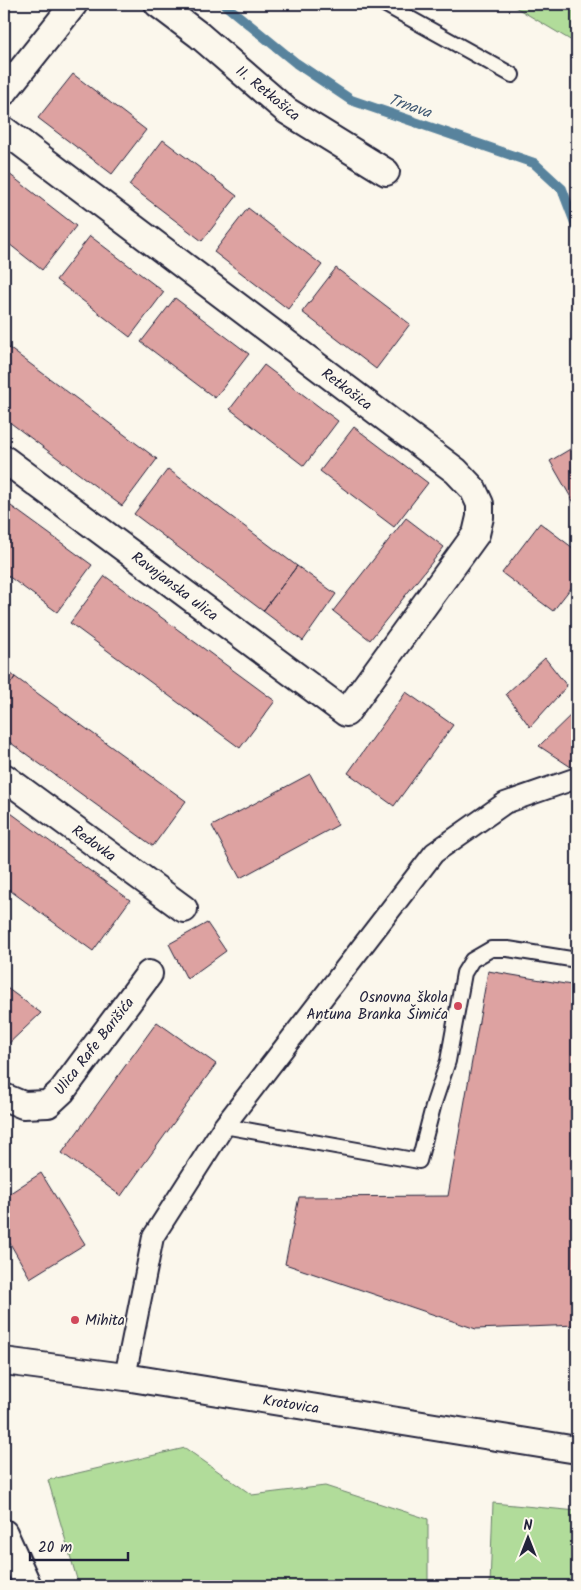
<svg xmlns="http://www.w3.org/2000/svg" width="581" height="1590" viewBox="0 0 581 1590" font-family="Kalam,sans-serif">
  <rect width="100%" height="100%" fill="#fbf7ec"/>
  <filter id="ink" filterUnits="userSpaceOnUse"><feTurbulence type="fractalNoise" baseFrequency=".02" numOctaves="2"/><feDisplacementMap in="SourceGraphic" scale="10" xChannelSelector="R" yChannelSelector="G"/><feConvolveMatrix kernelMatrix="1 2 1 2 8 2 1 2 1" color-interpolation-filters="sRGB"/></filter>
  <g filter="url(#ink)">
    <path fill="#b1dc9a" stroke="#6a7f6a" d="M510 4H577V44Z
      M185 1448 252 1495 325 1486 428 1519V1586H79L48 1480Z
      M493 1503 577 1511V1586H490Z"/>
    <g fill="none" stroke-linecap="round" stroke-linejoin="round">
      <path stroke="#59839d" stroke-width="10" d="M224 4 296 63 351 100 534 163 562 189 577 228"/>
    </g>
    <path fill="#dda2a1" stroke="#22223b" d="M73 74 146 130 112 174 38 118Z
      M163 140 237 196 202 241 129 185Z
      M4 170 76 226 42 270 4 240Z
      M248 208 322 265 288 309 214 252Z
      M90 236 164 292 130 337 56 280Z
      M336 268 410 324 376 369 302 312Z
      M175 298 249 354 215 398 141 342Z
      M5 345 157 459 122 506 4 418Z
      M264 365 338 421 304 466 230 409Z
      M354 427 428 483 394 527 320 471Z
      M577 445V508L550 461Z
      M168 469 297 566 263 611 134 514Z
      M4 501 92 565 57 612 4 573Z
      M406 518 444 547 370 640 333 611Z
      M540 523 577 551V580L553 611 502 573Z
      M297 566 336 594 303 641 263 611Z
      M105 576 275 701 240 748 70 623Z
      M545 658 567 686 530 727 506 694Z
      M4 668 15 677 4 693Z
      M15 677 186 801 153 846 4 738V693Z
      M406 692 453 725 394 806 348 773Z
      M577 709V771L539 746Z
      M310 774 338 825 240 878 212 826Z
      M4 808 130 900 93 951 4 886Z
      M207 923 226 951 187 979 169 944Z
      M488 971 577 986V1325L476 1329 285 1264 299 1197 448 1196Z
      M4 986 41 1013 4 1048Z
      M157 1022 216 1064 121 1196 62 1153Z
      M41 1173 85 1244 30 1278 4 1233V1197Z"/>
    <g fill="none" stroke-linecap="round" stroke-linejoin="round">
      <g stroke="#22223b" stroke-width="18">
        <path id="service" d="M384 4 512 75
          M224 1126 419 1161 434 1103 448 1061 464 973 472 960 491 949H508L577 960"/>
      </g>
      <g stroke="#22223b" stroke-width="24">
        <path id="pedestrian" d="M125 1377 153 1237 224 1126 434 853 505 803 577 778"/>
      </g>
      <g stroke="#22223b" stroke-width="30">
        <path id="minor" d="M158 4 199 35 287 111 386 172
          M4 92 74 4
          M4 130 456 471 473 489 480 504V517L476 534 346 713 4 459
          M4 777 184 909
          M4 1097 23 1105 48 1104 62 1091 149 974
          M4 1361 125 1377 577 1450
          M4 1533 28 1586"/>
      </g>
      <use href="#service" stroke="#fbf7ec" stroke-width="14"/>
      <use href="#pedestrian" stroke="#fbf7ec" stroke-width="20"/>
      <use href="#minor" stroke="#fbf7ec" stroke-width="26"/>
    </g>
  </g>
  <g fill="#d1495b" stroke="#fbf7ec" stroke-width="2">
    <circle cx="458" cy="1006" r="5"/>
    <circle cx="75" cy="1320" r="5"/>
  </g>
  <g text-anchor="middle" stroke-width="4" stroke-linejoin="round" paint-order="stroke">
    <g font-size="15" fill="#22223b" stroke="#fbf7ec">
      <text transform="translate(268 93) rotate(39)" y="5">II. Retkošica</text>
      <text transform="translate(347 389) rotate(37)" y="5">Retkošica</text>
      <text transform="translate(175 586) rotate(37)" y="5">Ravnjanska ulica</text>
      <text transform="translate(94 843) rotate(36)" y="5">Redovka</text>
      <text transform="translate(94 1046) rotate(-52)" y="5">Ulica Rafe Barišića</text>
      <text transform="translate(291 1404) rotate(9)" y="5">Krotovica</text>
    </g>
    <g font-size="15" fill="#22223b" stroke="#fbf7ec" text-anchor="end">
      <text x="448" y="1002">Osnovna škola<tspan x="448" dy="17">Antuna Branka Šimića</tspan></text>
      <text x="85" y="1325" text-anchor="start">Mihita</text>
    </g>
    <g font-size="16" font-style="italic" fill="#425a74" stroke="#fbf7ec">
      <text transform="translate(410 105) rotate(19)" y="6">Trnava</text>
    </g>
  </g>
  <rect width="581" height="1590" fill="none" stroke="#fbf7ec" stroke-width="20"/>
  <rect x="10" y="10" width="561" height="1570" fill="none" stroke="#22223b" stroke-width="2" filter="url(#ink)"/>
  <g transform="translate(528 1538)" stroke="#fbf7ec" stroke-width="4" paint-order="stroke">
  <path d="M0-4L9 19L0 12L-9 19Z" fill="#22223b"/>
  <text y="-8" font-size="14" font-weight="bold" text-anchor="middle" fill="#22223b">N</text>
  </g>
  <path d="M30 1552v8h98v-8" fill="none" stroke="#22223b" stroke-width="2.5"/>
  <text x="38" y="1552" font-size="15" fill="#22223b" stroke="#fbf7ec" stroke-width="4" paint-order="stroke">20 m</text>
</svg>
